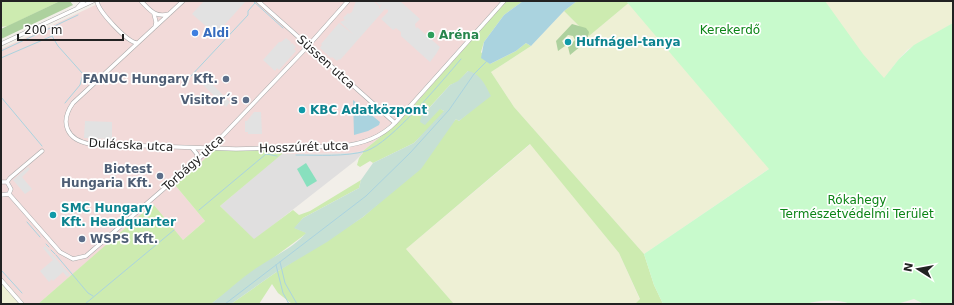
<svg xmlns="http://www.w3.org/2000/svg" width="954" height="305" viewBox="0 0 954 305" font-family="'DejaVu Sans',sans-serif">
  <rect width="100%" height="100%" fill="#f2efe9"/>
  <path fill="#e0dfdf" d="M363 151V153L355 161 254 240 220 206 281 154 349 153Z"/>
  <path fill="#f2dad9" d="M104 1H506L400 121 363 151 349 153 282 154 280 150 250 151 175 185 205 221 183 240 153 205 38 304H25L1 277V49Z"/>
  <path fill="#eef0d5" d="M631 1H953V23L907 50 899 59 864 104 644 254 514 107 491 72 531 46 564 11 589 36Z
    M531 144 619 253 640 300 635 304H454L406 249Z
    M1 277 25 304H1Z"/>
  <path fill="#cdebb0" d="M1 1H60L8 26 1 27Z
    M506 1H523L504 15 484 42 481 52 490 64 516 51 526 43 531 46 491 72 514 107 644 254 654 285 663 304H635L640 299 619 253 530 144 406 249 454 304H292L278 293 272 284 259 304H231L275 273 363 217 380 202 456 119 459 121 467 114 468 71 458 82 450 85 428 109H441L445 112 414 143 373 163 370 161 360 167 357 165 359 158 363 153V151L400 121Z
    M577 1H631L589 36 564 11Z
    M215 150H280L282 154 220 206 254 239 293 210 299 215 310 211 361 180 359 188 303 218 295 228 307 233 211 304H38L153 204 183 240 205 221 175 185Z"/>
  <path fill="#add19e" d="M60 1H70L73 5 1 39V29Z
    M572 24 586 28 589 32 587 41 570 55 568 47 575 40 573 36 568 35 562 41 565 46 558 51 556 41Z"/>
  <path fill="#c6e0d4" d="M468 71C480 73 486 86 491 96L459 121 456 119 421 169 363 217 327 242 275 273 231 304H211C227 292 241 278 258 267 274 256 293 248 306 233L294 228 303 218 359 188 361 180 373 163 414 143 444 111 440 109 425 125 420 122 421 117 450 85 458 81Z"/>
  <path fill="#c8facc" d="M626 1H825L863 54 884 78 899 59 914 45 953 23V304H924L914 299 897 304H850C838 299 818 300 806 304H663L654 285 644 254 769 169Z"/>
  <path fill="#88e0be" d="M306 163 317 181 307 187 297 169Z"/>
  <path fill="#e2e2e2" d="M204 1H244L245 2 219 31 217 29 214 33 192 14Z
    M356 1H373L379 6V9L382 4 380 6 375 1H400L420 19 415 24 416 29 417 27 440 47 436 54 430 62 401 36V32L396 28 393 30 381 19 388 12V10L385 9 340 60 339 59 337 61 332 57 331 58 320 48 322 45 321 44 339 23 354 35 340 22 345 20 343 18 348 13 349 14 352 12Z
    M286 38 291 42 290 45 292 43 296 47 294 49 296 51 279 70 277 68 275 71 263 60 279 42H281Z
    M208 80 230 102 226 107 203 85Z
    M254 112H261L262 134H248V132H245V121H247Z
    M85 121 112 122V139L84 138Z
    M28 167 30 169 22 177 32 189 25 194 13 180Z
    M45 246 70 275 67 277 63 272 53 281 52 279 49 282 40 271 53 260 43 248Z"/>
  <path fill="#aad3df" d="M523 1H577L564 11 531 46 526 43 516 51 490 64 481 58 484 42 504 15Z
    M353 100 380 122 379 125 368 131 354 135Z"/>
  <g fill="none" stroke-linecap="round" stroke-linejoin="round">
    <path stroke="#aad3df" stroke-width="1" d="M253 1 283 28
      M55 27 52 36 58 46 83 74 80 85 65 103
      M1 51 78 15
      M1 58 52 36
      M189 78 248 15V11L255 3
      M1 97 42 146
      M296 155C318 155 345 157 366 151 391 143 443 80 461 59
      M199 210 266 154 277 156
      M27 222 40 237
      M46 244 49 247
      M51 250 55 254
      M56 255 88 293 93 296
      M280 262 285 283 297 304
      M276 265 283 293 289 304
      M1 270 22 293
      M85 304 174 230
      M225 304 366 196 410 153 449 110 474 74 487 61"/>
    <g stroke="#a9a9a9" stroke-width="4.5">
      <path id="minor" d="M97 1C98 11 127 42 137 43
        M141 1C150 10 155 18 169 14
        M183 1 73 103C59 123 67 140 90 144L236 149 342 146C362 144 380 138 395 123L504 1
        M258 1 395 123
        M78 7 84 1
        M154 14 156 22 155 27
        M1 44 93 1
        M192 148 197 154V160
        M1 182H7L11 189 9 194 1 195
        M7 182 10 178 42 151
        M9 194 60 252 73 259 86 256 211 148 308 46 348 1
        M1 280 22 304"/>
    </g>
    <use href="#minor" stroke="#fff" stroke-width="3.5"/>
  </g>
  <circle fill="#3f7fe0" stroke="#fff" stroke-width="1.5" cx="195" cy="33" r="4"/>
  <circle fill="#2e9e5b" stroke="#fff" stroke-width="1.5" cx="431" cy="35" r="4"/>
  <g fill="#0f9aa8" stroke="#fff" stroke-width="1.5">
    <circle cx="568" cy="42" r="4"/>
    <circle cx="302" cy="110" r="4"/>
    <circle cx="53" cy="215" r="4"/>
  </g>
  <g fill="#5c6f8a" stroke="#fff" stroke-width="1.5">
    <circle cx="226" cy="79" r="4"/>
    <circle cx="246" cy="100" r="4"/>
    <circle cx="160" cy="176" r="4"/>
    <circle cx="82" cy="239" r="4"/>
  </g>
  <g text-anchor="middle" stroke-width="3.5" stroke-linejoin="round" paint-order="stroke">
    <g font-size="12" fill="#0c8416" stroke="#fff">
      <text x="730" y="34">Kerekerdő</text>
      <text x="857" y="204">Rókahegy<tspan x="857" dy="14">Természetvédelmi Terület</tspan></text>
    </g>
    <g font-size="12" font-weight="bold" fill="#366cbe" stroke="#fff" text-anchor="start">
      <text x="203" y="37">Aldi</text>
    </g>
    <g font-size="12" font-weight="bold" fill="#27864d" stroke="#fff" text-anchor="start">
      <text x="439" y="39">Aréna</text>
    </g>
    <g font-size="12" font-weight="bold" fill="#0d838f" stroke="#fff" text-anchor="start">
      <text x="576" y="46">Hufnágel-tanya</text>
      <text x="310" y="114">KBC Adatközpont</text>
      <text x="61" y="212">SMC Hungary<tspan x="61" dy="14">Kft. Headquarter</tspan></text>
    </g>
    <g font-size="12" fill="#222" stroke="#fff">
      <text transform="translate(326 62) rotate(42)" y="4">Süssen utca</text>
      <text transform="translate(131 145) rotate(3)" y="4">Dulácska utca</text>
      <text transform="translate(304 147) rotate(-2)" y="4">Hosszúrét utca</text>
      <text transform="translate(193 163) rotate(-42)" y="4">Torbágy utca</text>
    </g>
    <g font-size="12" font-weight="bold" fill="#4e5e75" stroke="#fff" text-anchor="end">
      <text x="218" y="83">FANUC Hungary Kft.</text>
      <text x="238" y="104">Visitor´s</text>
      <text x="152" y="173">Biotest<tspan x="152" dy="14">Hungaria Kft.</tspan></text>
      <text x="90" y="243" text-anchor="start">WSPS Kft.</text>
    </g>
  </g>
  <rect width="954" height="305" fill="none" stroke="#222222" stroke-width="4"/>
  <g transform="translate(918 269) rotate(281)" stroke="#ffffff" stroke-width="3" paint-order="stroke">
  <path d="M0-3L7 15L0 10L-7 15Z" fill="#222222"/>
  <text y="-6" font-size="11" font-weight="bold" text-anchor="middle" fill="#222222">N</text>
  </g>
  <path d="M18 34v6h105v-6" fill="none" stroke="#222222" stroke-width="2"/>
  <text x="24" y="34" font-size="12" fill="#222222" stroke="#ffffff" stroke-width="3" paint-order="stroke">200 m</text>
</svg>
